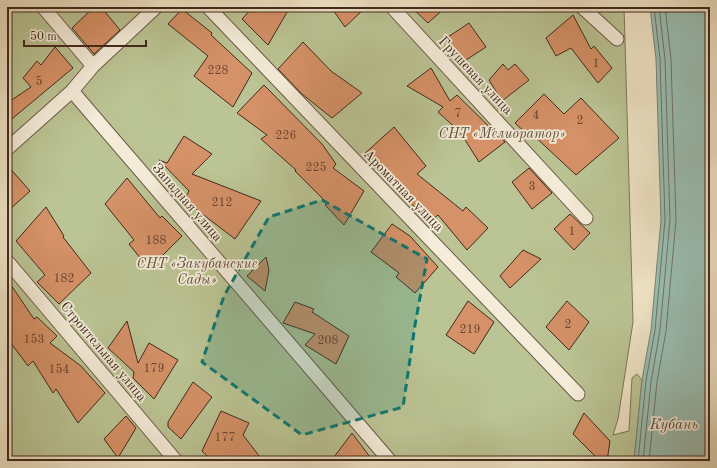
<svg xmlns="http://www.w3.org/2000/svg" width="717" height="468" viewBox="0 0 717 468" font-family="'Old Standard TT',serif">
  <rect width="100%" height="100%" fill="#efe4c6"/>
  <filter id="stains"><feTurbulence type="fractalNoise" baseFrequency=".005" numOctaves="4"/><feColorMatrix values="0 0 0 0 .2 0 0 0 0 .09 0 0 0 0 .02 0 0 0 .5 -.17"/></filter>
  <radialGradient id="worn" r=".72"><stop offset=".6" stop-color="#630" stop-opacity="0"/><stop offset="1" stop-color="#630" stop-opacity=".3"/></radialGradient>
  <path fill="#bbc494" stroke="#7f7659" d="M7 7H624L633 322 618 419 613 435 629 431 632 378 637 374 642 380 634 461H7Z"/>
  <path fill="#9abfb4" stroke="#778378" d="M650 7H710V461H634L642 380 651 330 661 220 656 59Z"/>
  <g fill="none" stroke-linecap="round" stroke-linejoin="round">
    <path stroke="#6e7469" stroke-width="1" d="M638 461 646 381 655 330 665 220 660 59 654 7
      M643 461 651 382 660 330 670 220 665 59 659 7
      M649 461 657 382 666 331 676 220 671 59 665 7"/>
  </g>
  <path fill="#d59167" stroke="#43291e" d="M94 7H101L120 30 94 54 72 28Z
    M253 7H290L268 45 242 19Z
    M331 7H366L345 27Z
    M411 7H446L428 23Z
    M182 9 212 33 211 35 252 73 233 107 194 76 208 56 168 24Z
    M573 15 591 49 594 46 612 68 598 83 571 48 556 56 546 38Z
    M469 23 486 47 463 62 445 39Z
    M303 42 331 71 362 93 332 118 302 94 278 69Z
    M55 47 73 68 7 123V103L31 87 23 78 37 61 41 65Z
    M503 64 508 70 515 64 529 80 502 101 489 80Z
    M431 68 450 101 457 95 505 142 479 162 460 132 438 112 443 107 407 86Z
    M264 85 322 144 336 164 333 168 364 191 344 225 325 205 327 203 295 171 296 170 261 139 267 135 237 113Z
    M544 94 564 114 581 98 619 138 576 175 531 133 529 136 515 123Z
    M394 127 426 166 417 174 463 211 466 207 488 228 467 250 438 215 431 221 407 200 410 197 362 156Z
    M184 136 212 154 192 174 261 201 235 239 184 200 189 191 159 160 167 163Z
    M7 165 30 191 7 212Z
    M529 168 552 193 532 209 512 182Z
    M127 178 160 218 162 216 182 236 149 269 129 244 134 240 105 204Z
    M46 207 64 236 63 237 91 273 59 304 37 282 45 275 16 241Z
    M570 214 590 233 574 250 554 229Z
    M392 224 410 236 438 267 415 293 396 277 399 273 371 252Z
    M523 250 541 259 510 288 500 276Z
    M266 257 269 270 265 291 247 276Z
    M7 279 34 319 37 317 57 336 50 343 81 366 105 393 78 423 56 389 53 393 33 361 28 366 7 338Z
    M468 301 494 322 474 354 446 335Z
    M567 301 589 322 569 350 546 327Z
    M295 302 314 309 312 312 349 336 336 364 305 345 315 334 283 323Z
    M127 321 138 363 149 343 178 360 154 399 133 378 134 372 108 348Z
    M193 382 212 397 181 439 168 427V422Z
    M221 411 249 423 243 435 263 461H212L202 451Z
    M584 413 610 441 607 461H600L573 434Z
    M126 416 136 428 118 458 104 439Z
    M352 433 373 461H331Z"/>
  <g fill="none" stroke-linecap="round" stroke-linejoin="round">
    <g stroke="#6e5848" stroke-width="15">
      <path id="street" d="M43 7 93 66
        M208 7 578 394
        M392 7 586 218
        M582 7 617 39
        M72 91 390 461
        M7 149 72 91 93 66 156 7
        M7 261 176 461"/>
    </g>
    <use href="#street" stroke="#f5edda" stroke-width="13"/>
  </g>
  <path fill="#0f766e" fill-opacity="0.2" stroke="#0f766e" stroke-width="3" stroke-dasharray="8 5" stroke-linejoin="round" d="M322 200 427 259 415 325 403 407 302 435 202 362 224 296 269 217Z"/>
  <g text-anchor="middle" stroke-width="3.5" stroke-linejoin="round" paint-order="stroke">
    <g font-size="12" fill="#684330">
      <text x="596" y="67">1</text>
      <text x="218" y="74">228</text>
      <text x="39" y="85">5</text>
      <text x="458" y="117">7</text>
      <text x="536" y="119">4</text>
      <text x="580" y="124">2</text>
      <text x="286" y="139">226</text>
      <text x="316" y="171">225</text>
      <text x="532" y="190">3</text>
      <text x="222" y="206">212</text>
      <text x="572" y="235">1</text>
      <text x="156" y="244">188</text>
      <text x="64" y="282">182</text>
      <text x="568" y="328">2</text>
      <text x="470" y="333">219</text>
      <text x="34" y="343">153</text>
      <text x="328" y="344">208</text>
      <text x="154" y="372">179</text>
      <text x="59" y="373">154</text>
      <text x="225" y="441">177</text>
    </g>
    <g font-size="14" fill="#43291e" stroke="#f5edda">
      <text transform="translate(476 75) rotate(47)" y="5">Грушевая улица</text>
      <text transform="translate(404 190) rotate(46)" y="5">Ароматная улица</text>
      <text transform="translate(188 202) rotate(49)" y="5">Западная улица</text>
      <text transform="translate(104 351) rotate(50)" y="5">Строительная улица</text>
    </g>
    <g font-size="14" font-style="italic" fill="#61503c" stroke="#f5edda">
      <text x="502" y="138">СНТ «Мелиоратор»</text>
      <text x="197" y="268">СНТ «Закубанские<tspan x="197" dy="16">Сады»</tspan></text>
    </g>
    <g font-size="15" font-style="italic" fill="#594e44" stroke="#f5edda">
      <text x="674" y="429">Кубань</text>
    </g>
  </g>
  <rect width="717" height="468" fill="none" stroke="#efe4c6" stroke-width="24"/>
  <rect x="8" y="8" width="701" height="452" fill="none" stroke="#43291e" stroke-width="2"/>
  <rect x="12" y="12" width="693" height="444" fill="none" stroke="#43291e"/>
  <path d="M24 40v6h122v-6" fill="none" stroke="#43291e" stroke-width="2"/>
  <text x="30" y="40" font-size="12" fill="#43291e" stroke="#f5edda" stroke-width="3" paint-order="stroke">50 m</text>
  <rect width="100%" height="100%" filter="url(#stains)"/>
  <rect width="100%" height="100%" fill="url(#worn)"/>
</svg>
